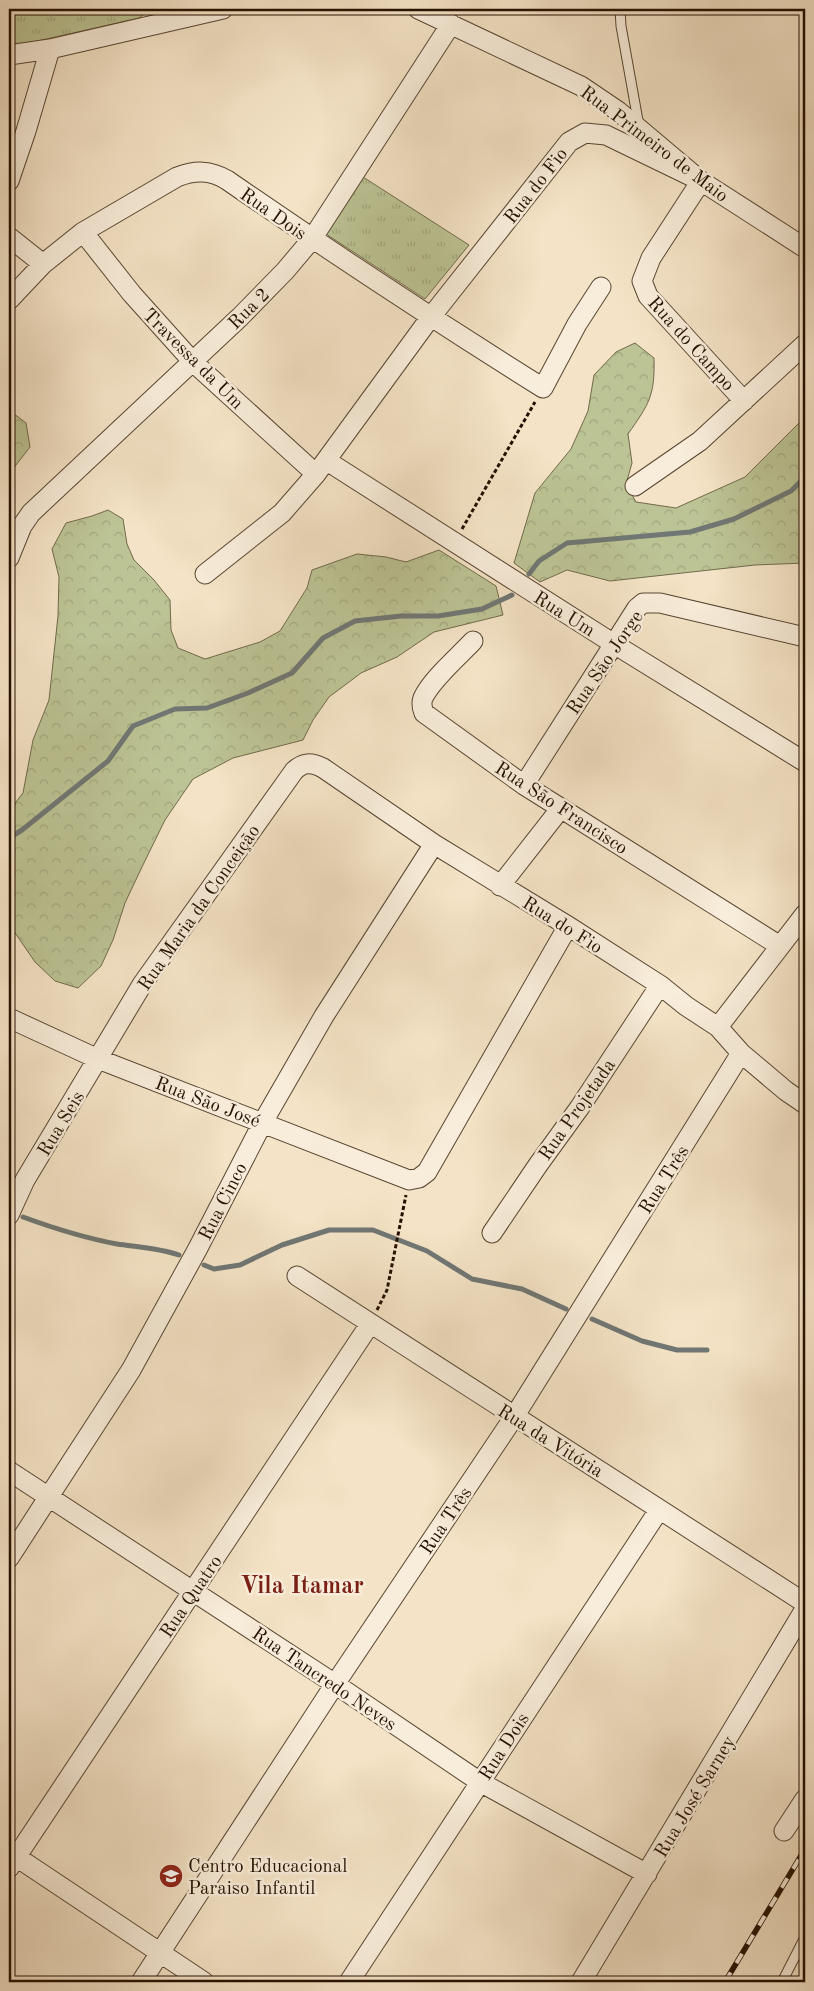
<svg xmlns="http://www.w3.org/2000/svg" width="814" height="1991" viewBox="0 0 814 1991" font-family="'Old Standard TT',serif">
  <defs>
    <pattern id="forest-crowns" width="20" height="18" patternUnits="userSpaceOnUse" patternTransform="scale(1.25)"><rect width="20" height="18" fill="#bcc394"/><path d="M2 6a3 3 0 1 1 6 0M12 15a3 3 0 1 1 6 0" fill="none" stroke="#a1a67e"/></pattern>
    <pattern id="park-tufts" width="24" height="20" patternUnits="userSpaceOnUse" patternTransform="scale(1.25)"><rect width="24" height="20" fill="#bcc394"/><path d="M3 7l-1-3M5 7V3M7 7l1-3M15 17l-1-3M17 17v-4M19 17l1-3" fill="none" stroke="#a1a67e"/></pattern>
  </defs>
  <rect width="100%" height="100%" fill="#f4e3c6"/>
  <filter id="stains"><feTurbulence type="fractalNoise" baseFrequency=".004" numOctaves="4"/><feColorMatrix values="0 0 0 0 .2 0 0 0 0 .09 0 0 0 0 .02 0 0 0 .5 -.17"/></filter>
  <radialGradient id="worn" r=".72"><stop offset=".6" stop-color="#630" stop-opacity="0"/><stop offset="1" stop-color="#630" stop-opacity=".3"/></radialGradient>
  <path fill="url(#forest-crowns)" stroke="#706a4a" d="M635 343 654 358C655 396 649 404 628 434L632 463 626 484 636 502 676 508 745 477 805 417V563L755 565 610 581 567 570 540 582 514 563 535 493 571 449 588 411 594 375 616 352Z
    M9 410 26 423 30 447 9 474Z
    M108 510 123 519 127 544 134 560 154 580 170 600 171 630 178 648 205 659 260 642 280 631 307 588 312 570 357 554 386 557 406 562 439 550 496 586 503 615 434 632 397 657 361 673 329 697 313 720 303 740 233 758 193 779 165 820 141 869 125 903 113 940 101 966 78 988 55 981 35 962 9 924V811L23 793 33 740 49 700 58 616 59 577 52 549 66 523 92 516Z"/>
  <path fill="url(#park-tufts)" stroke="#706a4a" d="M9 9H151L139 18 25 44 9 43Z
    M363 177 469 245 425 299 326 234Z"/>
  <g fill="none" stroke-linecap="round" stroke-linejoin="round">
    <path stroke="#707774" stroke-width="5" d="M529 574 539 561 567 543 690 532 734 519 791 491 805 477
      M9 838 22 830 108 761 133 726 175 709 207 708 248 693 292 673 323 638 355 621 401 616H438L482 609 512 595
      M23 1217C53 1228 85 1238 117 1244 138 1247 159 1248 179 1255
      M204 1265 214 1269 240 1265 282 1245 329 1230H373L427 1251 472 1279 522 1289 566 1309
      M592 1319 642 1341 677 1350H707"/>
    <g stroke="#584632" stroke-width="11">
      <path id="service" d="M620 9 621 26 639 126
        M782 1982 805 1937"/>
    </g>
    <g stroke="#584632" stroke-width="21">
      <path id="minor" d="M418 9 581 86 618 111 701 181 805 248
        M9 55 50 49 223 9
        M9 181 26 131 50 49
        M83 232 132 294 193 362 316 474
        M9 237 43 264
        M9 300 43 264 83 232 177 177C195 170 210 170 227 180 331 252 436 321 543 388L577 324 601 287
        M327 461 614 644 805 762
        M635 486 700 441 805 344
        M9 558 22 526 31 513 240 317 285 271 312 239 451 24
        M205 574 282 513 316 474 430 318 569 142 585 133 606 135 701 181 651 258 642 281 648 296 744 401
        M473 641C459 656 431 680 423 698 421 703 422 708 424 713L524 785 780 946
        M524 785 637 608 643 603H660L805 637
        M500 886 561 808
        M9 1018 98 1059 409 1180 419 1178 427 1172 568 926
        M718 1027 805 914
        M9 1215 25 1180 143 983 294 771C303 762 311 762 323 768L434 844 568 926 660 985 686 1006 718 1027 741 1053 786 1091 805 1104
        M492 1233 538 1165 580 1107 660 985
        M297 1276 805 1603
        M9 1471 335 1684 480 1782 647 1874
        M9 1558 131 1370 197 1250 263 1122 324 1016 434 844
        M784 1831 805 1799
        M9 1852 204 1982
        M9 1868 370 1324
        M141 1982 335 1684 514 1417 741 1053
        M349 1982 659 1510
        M581 1982 805 1609"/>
    </g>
    <path stroke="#241100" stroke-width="3" stroke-dasharray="4 2.5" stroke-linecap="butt" d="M462 529 535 402
      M377 1310 387 1290 406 1195"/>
    <use href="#service" stroke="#f8edda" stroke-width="9"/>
    <use href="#minor" stroke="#f8edda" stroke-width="19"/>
    <g stroke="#241100" stroke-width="5.5">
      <path id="rail" d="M725 1982 805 1849"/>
    </g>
    <use href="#rail" stroke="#f8edda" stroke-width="4" stroke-dasharray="11" stroke-linecap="butt"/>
  </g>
  <defs>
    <g id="school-disc" transform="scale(1.25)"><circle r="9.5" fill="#8f2418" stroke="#f8edda"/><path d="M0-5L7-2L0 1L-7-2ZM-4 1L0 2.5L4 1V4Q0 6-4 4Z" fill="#fff"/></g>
  </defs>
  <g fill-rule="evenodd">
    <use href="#school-disc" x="171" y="1876"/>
  </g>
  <g text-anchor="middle" stroke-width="5" stroke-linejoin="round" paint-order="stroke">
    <g font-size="19" fill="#241100" stroke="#f8edda">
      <text transform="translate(655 143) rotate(37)" y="7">Rua Primeiro de Maio</text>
      <text transform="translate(535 185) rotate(-52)" y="7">Rua do Fio</text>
      <text transform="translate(274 213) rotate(35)" y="7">Rua Dois</text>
      <text transform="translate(248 308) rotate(-45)" y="7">Rua 2</text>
      <text transform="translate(692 343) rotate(48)" y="7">Rua do Campo</text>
      <text transform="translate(194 358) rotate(45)" y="7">Travessa da Um</text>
      <text transform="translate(565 613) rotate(32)" y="7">Rua Um</text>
      <text transform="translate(604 662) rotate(-56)" y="7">Rua São Jorge</text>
      <text transform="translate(562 807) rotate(33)" y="7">Rua São Francisco</text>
      <text transform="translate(198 907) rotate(-55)" y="7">Rua Maria da Conceição</text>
      <text transform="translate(563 924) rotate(32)" y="7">Rua do Fio</text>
      <text transform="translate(208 1101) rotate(21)" y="7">Rua São José</text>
      <text transform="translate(576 1109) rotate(-55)" y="7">Rua Projetada</text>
      <text transform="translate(60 1123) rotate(-59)" y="7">Rua Seis</text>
      <text transform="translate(663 1179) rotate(-58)" y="7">Rua Três</text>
      <text transform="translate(222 1201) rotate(-63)" y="7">Rua Cinco</text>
      <text transform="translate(551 1440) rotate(32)" y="7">Rua da Vitória</text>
      <text transform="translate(445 1520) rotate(-56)" y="7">Rua Três</text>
      <text transform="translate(190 1596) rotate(-56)" y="7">Rua Quatro</text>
      <text transform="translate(325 1678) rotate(34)" y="7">Rua Tancredo Neves</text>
      <text transform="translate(503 1746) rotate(-57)" y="7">Rua Dois</text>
      <text transform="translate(694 1796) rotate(-59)" y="7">Rua José Sarney</text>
    </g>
    <g font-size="19" fill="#241100" stroke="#f8edda" text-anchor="start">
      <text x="188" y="1872">Centro Educacional<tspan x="188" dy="22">Paraiso Infantil</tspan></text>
    </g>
    <g font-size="24" font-weight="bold" fill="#7a1f14" stroke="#f8edda">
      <text x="302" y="1593">Vila Itamar</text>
    </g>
  </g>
  <rect width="814" height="1991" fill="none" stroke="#f4e3c6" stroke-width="30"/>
  <rect x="10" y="10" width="794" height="1971" fill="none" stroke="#241100" stroke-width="2.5"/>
  <rect x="15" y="15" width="784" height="1961" fill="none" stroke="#241100"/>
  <rect width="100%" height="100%" filter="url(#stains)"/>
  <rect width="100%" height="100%" fill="url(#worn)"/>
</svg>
